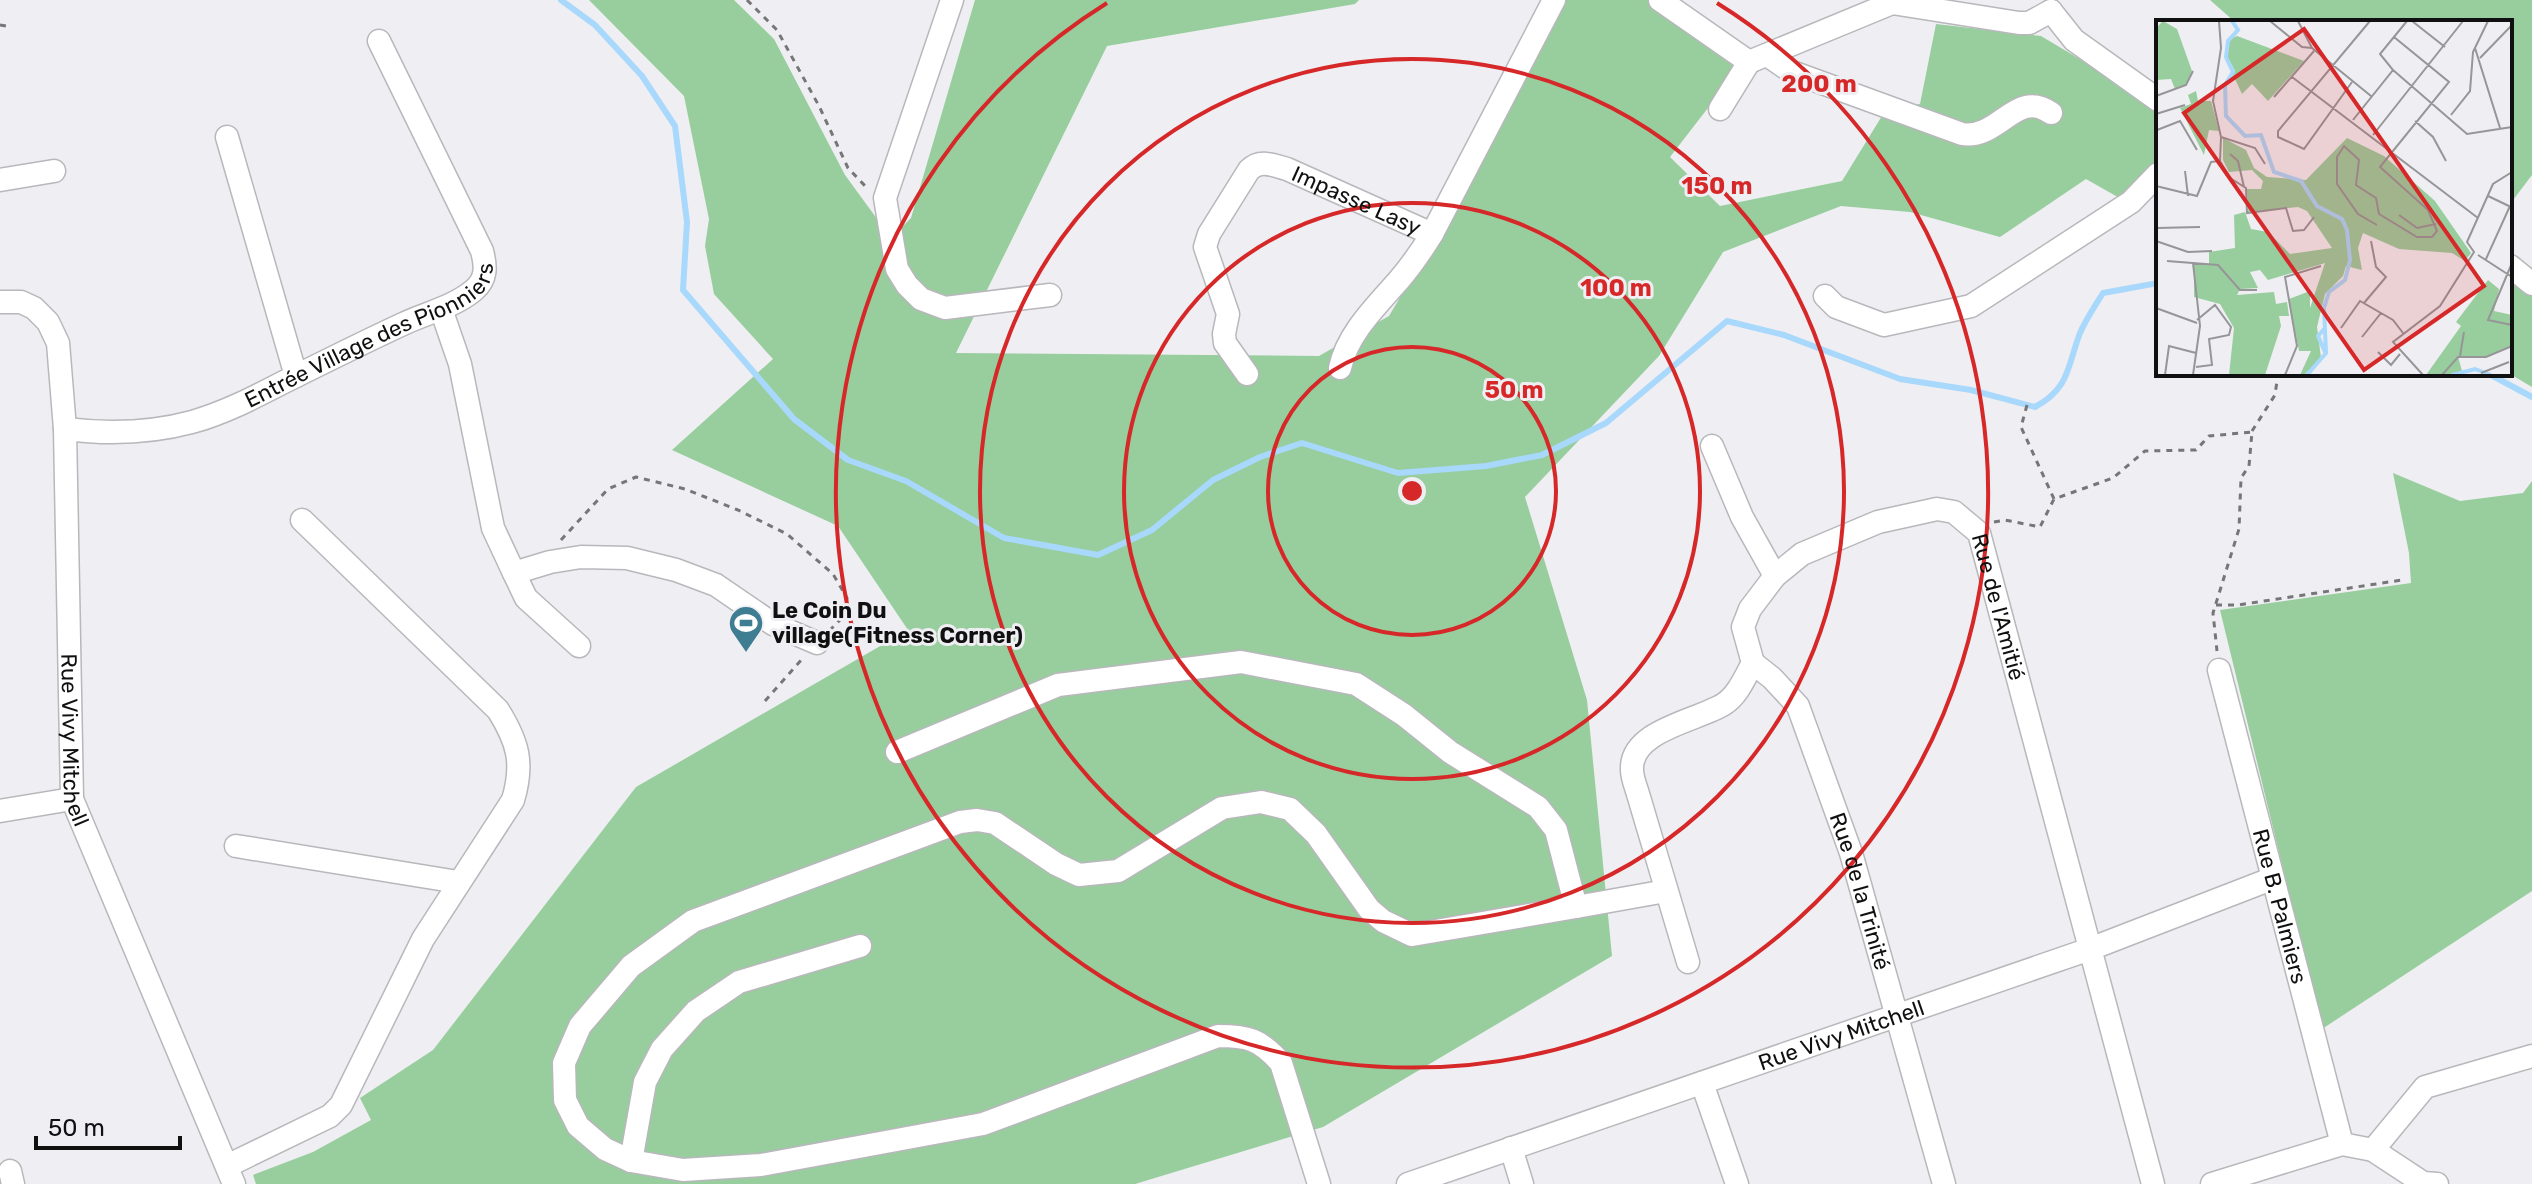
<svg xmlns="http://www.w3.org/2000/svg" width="2532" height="1184" viewBox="0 0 2532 1184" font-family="Rubik,sans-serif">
  <rect width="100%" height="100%" fill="#efeef2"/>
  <path fill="#98cd9e" d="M589 0H734L774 39 845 175 891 238 911 218 975 0H1359L1355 4 1107 46 956 353 1319 356 1389 316 1474 173 1565 0H1650L1742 64 1670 157 1720 206 1842 181 1885 111 1920 104 1936 24 2041 36 2158 106V166L2123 200 2086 179 2000 237 1910 212 1841 206 1723 252 1659 356 1525 497 1587 700 1612 956 1323 1127 1135 1184H256L253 1175 313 1152 371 1120 360 1098 433 1050 636 787 908 630 838 526 672 450 773 359 714 294 705 246 709 219 684 96Z
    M2210 0H2532V175L2510 204V22H2235Z
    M2510 276 2532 292V387L2510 374Z
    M2393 473 2460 501 2523 493 2532 481V891L2322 1029 2220 610 2411 583 2409 553Z"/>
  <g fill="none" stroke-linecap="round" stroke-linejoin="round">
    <path stroke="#a8d8fb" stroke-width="6" d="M561 0 595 25 642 76 675 126 687 222 683 290 794 419 848 460 906 481 1004 538 1098 555 1152 530 1213 480 1260 457 1302 443 1398 473 1486 466 1542 455 1606 423 1727 321 1784 335 1900 379 1971 390 2035 407C2070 388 2067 367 2080 333 2086 319 2095 306 2103 293L2158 283
      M2489 374 2532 397"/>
    <g stroke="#b8b8bc" stroke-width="25">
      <g id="minor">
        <path d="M952 0 885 198 897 269 907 285 921 299 945 308 1050 295"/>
        <path d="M1660 0 1749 62 1892 3 2019 23H2029L2051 11"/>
        <path d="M2051 11 2074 40 2158 100"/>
        <path d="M1767 55 1792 72 1962 134C1999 140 2016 88 2051 113"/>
        <path d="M1720 109 1749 62"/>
        <path d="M227 137 296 376"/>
        <path d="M0 180 54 171"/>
        <path d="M2510 266 2532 284"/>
        <path d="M1825 296 1836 307 1884 325 1971 306 2131 202 2158 174"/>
        <path id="s1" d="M0 302H21L34 308 48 322 58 343 65 429 72 799 234 1184"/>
        <path d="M441 309 460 364 493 528 514 573 550 562 581 557 627 558 676 570 716 585 773 624 817 643"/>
        <path d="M1340 368C1347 334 1377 305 1399 280 1411 266 1422 250 1432 234"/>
        <path id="s2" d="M1247 374 1225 343 1224 334 1228 314 1205 247 1209 234 1249 170C1260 159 1272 165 1287 169L1432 234 1554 0"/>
        <path id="s3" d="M65 429C106 434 151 433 192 422 224 413 253 398 282 383 322 363 362 343 403 324 426 313 454 307 474 290 487 279 486 266 482 251L379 41"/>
        <path d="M1712 446 1742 517 1775 576"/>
        <path d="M514 573 526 598 579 646"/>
        <path id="s4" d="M1753 663 1743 627 1750 609 1775 576 1802 554 1878 522 1937 509 1954 512 1979 533 2153 1184"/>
        <path id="s5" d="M1753 663 1772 678 1798 706 1851 853 1944 1184"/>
        <path id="s6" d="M2219 670 2342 1144"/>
        <path d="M897 752 1058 685 1241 662 1356 684 1404 715 1450 752 1538 807 1556 830 1576 907 1412 935 1383 921 1369 909 1316 834 1290 809 1261 802 1222 808 1118 871 1079 875 1056 864 995 823 977 820 960 822 693 921 631 966 580 1026 564 1063 565 1100 578 1126 605 1149 631 1161 683 1170 761 1165 983 1124 1218 1036C1248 1036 1260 1039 1281 1063L1319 1184"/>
        <path d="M0 811 72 799"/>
        <path d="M236 846 458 882"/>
        <path d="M1576 907 1666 891"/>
        <path d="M1688 962 1638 794C1636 787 1632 778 1632 770 1630 730 1697 721 1724 704 1738 695 1745 677 1753 663"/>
        <path d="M1702 1083 1737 1184"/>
        <path d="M1511 1148 1522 1184"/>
        <path d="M2373 1150 2425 1087 2532 1056"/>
        <path d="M631 1161 645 1082 662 1049 696 1011 739 982 860 946"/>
        <path d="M227 1166 330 1116 341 1105 423 939 513 800C524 763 518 742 498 710L302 520"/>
        <path d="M10 1171 13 1184"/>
        <path id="s7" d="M1408 1184 2090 949 2271 879"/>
        <path d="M2212 1184 2342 1144 2373 1150 2423 1183 2437 1184"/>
      </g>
    </g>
    <path stroke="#767678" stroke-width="3" stroke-dasharray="6 6" stroke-linecap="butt" d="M747 0 777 30 819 106 848 168 868 189
      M0 25 6 26
      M2027 405 2021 427 2054 499
      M2252 431 2275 395 2278 374
      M1994 522 2005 520 2040 527 2054 499 2113 478 2145 451 2196 450 2209 436 2252 432 2249 466 2241 478 2239 529 2213 613 2217 651
      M561 540 608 489 636 477 685 489 738 510 787 534 833 574 847 598 845 615 831 629
      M2216 605H2238L2402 580
      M765 701 803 658"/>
    <use href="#minor" stroke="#fff" stroke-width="22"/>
  </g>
  <g fill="none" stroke="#d62828" stroke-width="4">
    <circle cx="1412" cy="491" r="144"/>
    <circle cx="1412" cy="491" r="288"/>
    <circle cx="1412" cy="491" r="432"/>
    <path d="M1717 3A576 576 0 1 1 1107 3"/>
  </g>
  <defs>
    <g id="stadium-pin" transform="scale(1.8)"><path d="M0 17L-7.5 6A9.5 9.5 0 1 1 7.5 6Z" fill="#3f7d92" stroke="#efeef2"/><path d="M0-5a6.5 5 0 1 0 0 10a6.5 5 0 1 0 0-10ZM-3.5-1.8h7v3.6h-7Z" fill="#fff"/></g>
  </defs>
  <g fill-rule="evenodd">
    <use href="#stadium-pin" x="746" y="623"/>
  </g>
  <g text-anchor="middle" stroke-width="6" stroke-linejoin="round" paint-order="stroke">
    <g font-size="22" fill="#101011" stroke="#efeef2">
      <text dy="8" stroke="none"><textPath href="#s2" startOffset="344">Impasse Lasy</textPath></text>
      <text dy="8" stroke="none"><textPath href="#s3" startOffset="328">Entrée Village des Pionniers</textPath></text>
      <text dy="8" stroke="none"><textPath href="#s4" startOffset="402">Rue de l'Amitié</textPath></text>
      <text dy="8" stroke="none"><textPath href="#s1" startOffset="476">Rue Vivy Mitchell</textPath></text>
      <text dy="8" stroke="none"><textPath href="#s5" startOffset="258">Rue de la Trinité</textPath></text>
      <text dy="8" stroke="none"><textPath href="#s6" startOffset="244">Rue B. Palmiers</textPath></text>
      <text dy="8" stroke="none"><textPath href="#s7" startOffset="458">Rue Vivy Mitchell</textPath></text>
    </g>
    <g font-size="22" font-weight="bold" fill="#101011" stroke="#efeef2" text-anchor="start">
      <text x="772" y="618">Le Coin Du<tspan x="772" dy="25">village(Fitness Corner)</tspan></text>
    </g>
  </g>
  <g transform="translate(2156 20)">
    <rect width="356" height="356" fill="#efeef2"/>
    <path d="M7 1 21 9 36 51 30 65 19 69 15 59 0 60V8ZM81 16 148 41 112 81 96 64 86 74 79 59H72L79 51 70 34 74 19ZM40 71 42 81H55L63 111 53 110 48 135 24 88 35 84 32 75ZM67 118 90 130 98 148 111 157 150 160 191 118 228 136 279 181 315 233 309 241 296 233 243 229 207 213 202 228 206 250 190 246 187 256 169 274 161 307 165 338 148 355H144L155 331H143L133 279 154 271V288L169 243 112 260 104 250 94 252 102 268 84 269 81 275 118 272 120 284 131 282 133 296H123L125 306 109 355H73L78 308 64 284 38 277V244H53V232L79 228 78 195 89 192 95 209 112 212 134 234 176 228 151 191 142 187 92 192 91 169H105L107 161 96 150 73 152 67 140ZM332 260 343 269 338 291 356 295V325L331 336H302L307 355H270L305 306 300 302Z" fill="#98cd9e"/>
    <path fill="none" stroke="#a8d8fb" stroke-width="4" d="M76 1 82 10 72 21 70 37 77 52 69 65 70 96 89 116 105 115 118 152 145 161 161 186 186 199 191 210 194 240 189 260 173 272 168 288 170 333 151 355M168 309 162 316 169 332M296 355 319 349 335 355"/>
    <path fill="none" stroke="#969598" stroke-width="2" d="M63 1 65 28 57 81 65 117 64 141M114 1 146 27 156 28M142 1 156 28M256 1 289 27M156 28 215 76M319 28 344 108M324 38 356 5M237 50 311 114 356 107M136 57 322 198M196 62 148 129 122 117V111L214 1M0 76 30 65 37 51M118 77 158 31M0 94 29 85M295 95 314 71 317 32 332 1M197 100 237 50 224 34 251 1M259 101 277 117 290 141M217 115 307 1M65 117 99 128 109 144M0 119 1 110 24 101 41 130M74 134 82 141 88 167M64 141 74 158 90 168 91 193 130 188 137 211 148 210 158 197M29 151 32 176M0 166 41 176 55 142 64 141M332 176 355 187M243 195 261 208 280 204M221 205 202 194 181 164V137L188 126 203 140 200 165 220 178 223 194 261 217H276L281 211 272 190 224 147 293 62 238 17M1 208 44 207M0 221 32 232 56 231M322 235 356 257M330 239 354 186M11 241 62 245 84 270H101M37 243 44 306 37 355M356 243 332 300 356 305M208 283 230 257 220 247 215 221M0 288 41 303M185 308 204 281 237 300 247 313M206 317 225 293M222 332 235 345 244 334M304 336 308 312M40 347 56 345 53 319 73 315 75 307 59 285 41 300M325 353 353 342M9 355 13 326 40 333M129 355 141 326 129 257 165 246M267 355 237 322 284 286 318 232 311 222 337 164 356 152M286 355 302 337H330L356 326"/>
    <path fill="#d62828" fill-opacity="0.15" stroke="#d62828" stroke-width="4" d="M148 9 328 266 208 350 28 93Z"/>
    <rect width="356" height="356" fill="none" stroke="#101011" stroke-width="4"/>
  </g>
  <circle cx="1412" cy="491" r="12" fill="#d62828" stroke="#efeef2" stroke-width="4"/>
  <g font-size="24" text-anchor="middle" font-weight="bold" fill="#d62828" stroke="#efeef2" stroke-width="6" stroke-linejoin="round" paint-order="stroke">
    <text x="1819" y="92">200 m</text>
    <text x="1717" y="194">150 m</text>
    <text x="1616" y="296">100 m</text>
    <text x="1514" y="398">50 m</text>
  </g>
  <path d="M36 1136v12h144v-12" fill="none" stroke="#101011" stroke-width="4"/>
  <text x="48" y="1136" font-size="24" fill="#101011" stroke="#efeef2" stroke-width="6" paint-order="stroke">50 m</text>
</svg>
